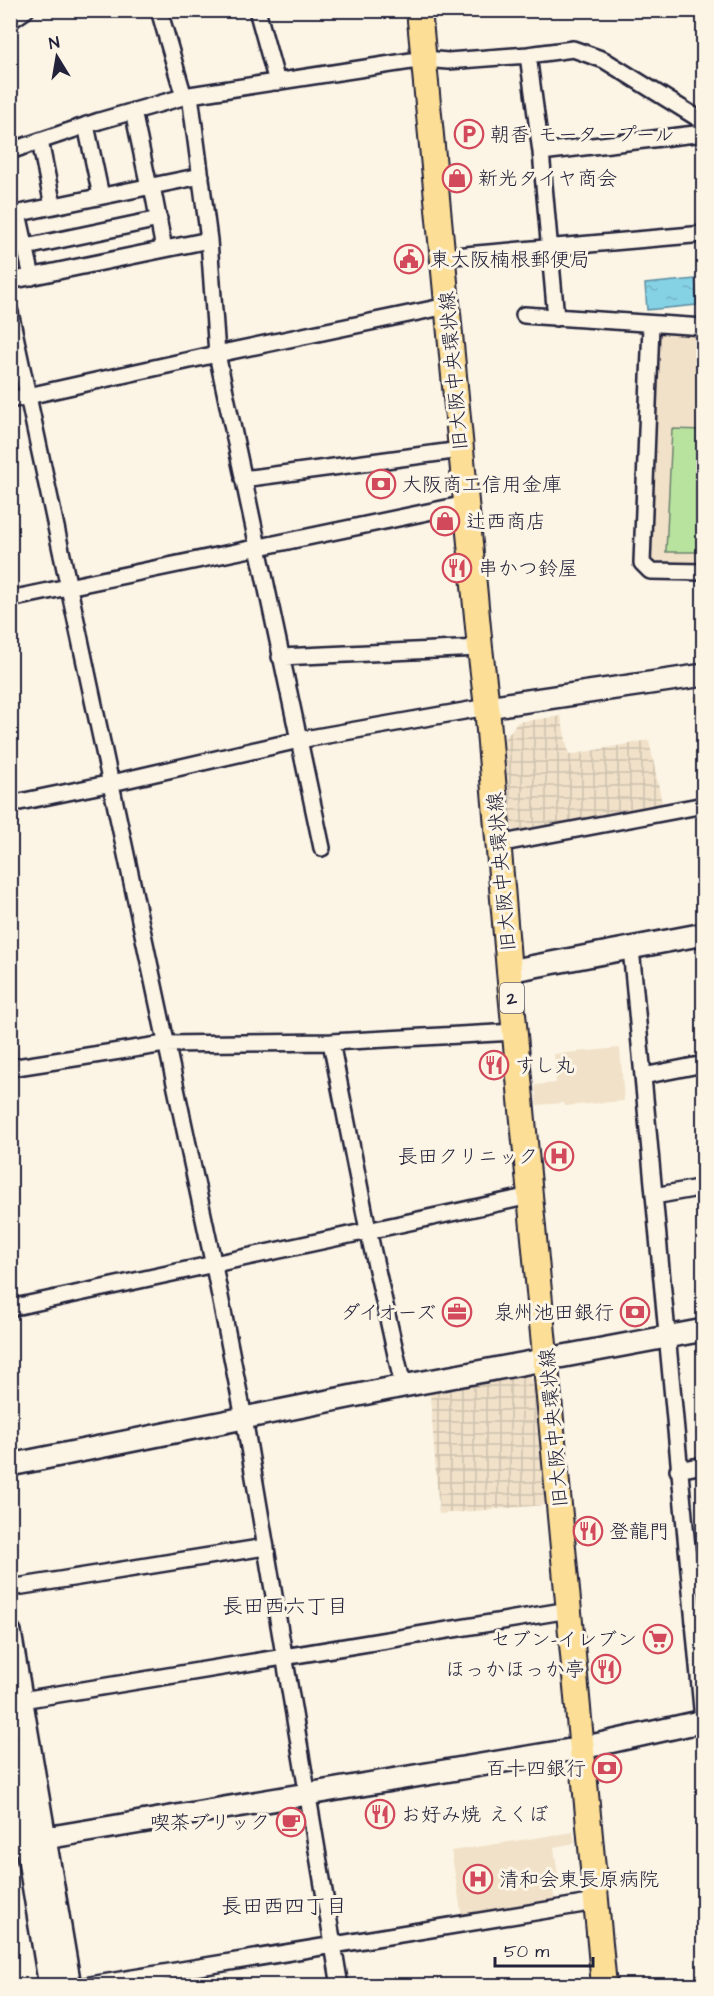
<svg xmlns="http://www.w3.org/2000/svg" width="714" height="1996" viewBox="0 0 714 1996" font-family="'Architects Daughter','Klee One',sans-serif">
  <defs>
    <pattern id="industrial-grid" width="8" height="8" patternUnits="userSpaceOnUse" patternTransform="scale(1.5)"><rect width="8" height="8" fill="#f1e1c9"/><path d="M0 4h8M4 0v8" fill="none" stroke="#cec1ae"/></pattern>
    <pattern id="water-ripples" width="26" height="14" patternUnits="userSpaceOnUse" patternTransform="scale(1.5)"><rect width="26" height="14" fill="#85d2e5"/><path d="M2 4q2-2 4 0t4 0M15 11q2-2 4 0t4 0" fill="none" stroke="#73b4c5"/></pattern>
  </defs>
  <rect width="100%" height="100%" fill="#fcf5e5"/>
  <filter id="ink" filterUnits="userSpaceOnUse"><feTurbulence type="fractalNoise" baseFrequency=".0167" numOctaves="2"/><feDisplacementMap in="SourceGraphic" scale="12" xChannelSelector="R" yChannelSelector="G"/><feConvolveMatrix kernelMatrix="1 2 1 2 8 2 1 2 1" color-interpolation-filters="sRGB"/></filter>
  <g filter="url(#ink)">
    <path fill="#f1e1c9" d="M665 330 703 332V564L656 562 651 559 655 338Z
      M703 695 704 748H702L694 696Z
      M620 1048 624 1101 565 1106 564 1103 537 1105 535 1085 556 1083 554 1054Z
      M573 1832 575 1843 554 1847 558 1875 551 1877 555 1901 462 1917 451 1851Z"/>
    <path fill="url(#industrial-grid)" d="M561 716 569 755 649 740 662 803 515 831 511 828 504 739 518 722Z
      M10 1007 20 1055 11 1057H10Z
      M528 1373 533 1380 545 1505 439 1514 430 1393Z"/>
    <path fill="#b8e39f" stroke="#6d826d" stroke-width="1.5" d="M672 429 703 430V552H666Z"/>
    <path fill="url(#water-ripples)" stroke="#5d8ca1" stroke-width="1.5" d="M695 279 697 305 647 310 645 284Z"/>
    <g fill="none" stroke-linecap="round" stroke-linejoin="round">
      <g stroke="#22223b" stroke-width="20">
        <path id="street" d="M159 10 184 97
          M257 10 277 82
          M10 21 26 10
          M528 55 541 152 556 318
          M190 95 209 240 217 354 322 848
          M133 111 149 187
          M86 125 101 196
          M40 141 53 206
          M10 151 99 121 190 95 424 59 448 61 528 55 573 49 604 60 704 122
          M541 152 704 133
          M152 186 164 249
          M18 213 32 277
          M10 215 201 176
          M26 247 159 219
          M442 257 704 234
          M10 281 209 240
          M10 312 214 1266 244 1418 340 1986
          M524 315 704 327
          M651 325 642 563 650 571 704 572
          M10 400 217 354 447 306
          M243 479 461 450
          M10 599 466 504
          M280 657 480 648
          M10 804 112 783 299 740 487 707
          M498 844 704 805
          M631 948 704 1730
          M331 1042 368 1230 403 1386
          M10 1068 165 1044 331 1042 515 1032
          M643 1076 704 1064
          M654 1196 704 1187
          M10 1308 530 1196
          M678 1470 704 1465
          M10 1588 265 1547
          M10 1702 569 1610
          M84 1986 596 1902"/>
      </g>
      <g stroke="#22223b" stroke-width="26">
        <path id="secondary" d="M487 707 704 675
          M509 971 704 934
          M10 1465 403 1386 704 1330
          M10 1632 70 1986
          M10 1746 50 1986
          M10 1844 582 1748 704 1721"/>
      </g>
      <g stroke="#22223b" stroke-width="28">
        <path id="primary" d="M419 10 480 648 487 707 509 971 604 1986"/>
      </g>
      <use href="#street" stroke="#fcf5e5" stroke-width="15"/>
      <use href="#secondary" stroke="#fcf5e5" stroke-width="21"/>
      <use href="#primary" stroke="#fcde96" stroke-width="24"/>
    </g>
  </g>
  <defs>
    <g id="parking-ring" transform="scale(1.5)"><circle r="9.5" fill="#fcf5e5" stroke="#d1495b" stroke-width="1.5"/><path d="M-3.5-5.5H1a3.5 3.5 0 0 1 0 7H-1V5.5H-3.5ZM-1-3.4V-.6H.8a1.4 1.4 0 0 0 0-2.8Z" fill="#d1495b"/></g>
    <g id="shop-ring" transform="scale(1.5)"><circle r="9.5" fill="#fcf5e5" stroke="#d1495b" stroke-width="1.5"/><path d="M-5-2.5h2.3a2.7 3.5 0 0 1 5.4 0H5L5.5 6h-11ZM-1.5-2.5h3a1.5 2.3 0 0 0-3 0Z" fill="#d1495b"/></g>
    <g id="civic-ring" transform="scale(1.5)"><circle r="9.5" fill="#fcf5e5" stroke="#d1495b" stroke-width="1.5"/><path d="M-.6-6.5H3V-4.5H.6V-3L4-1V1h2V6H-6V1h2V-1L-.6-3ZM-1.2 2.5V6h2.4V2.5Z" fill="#d1495b"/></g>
    <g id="bank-ring" transform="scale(1.5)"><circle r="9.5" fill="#fcf5e5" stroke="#d1495b" stroke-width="1.5"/><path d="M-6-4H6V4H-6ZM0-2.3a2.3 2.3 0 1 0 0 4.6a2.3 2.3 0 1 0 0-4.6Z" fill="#d1495b"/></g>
    <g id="restaurant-ring" transform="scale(1.5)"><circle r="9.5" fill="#fcf5e5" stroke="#d1495b" stroke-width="1.5"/><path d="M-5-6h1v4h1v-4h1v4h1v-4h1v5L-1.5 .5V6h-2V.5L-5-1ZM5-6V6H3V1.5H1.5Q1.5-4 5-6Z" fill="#d1495b"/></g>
    <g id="hospital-ring" transform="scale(1.5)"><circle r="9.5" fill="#fcf5e5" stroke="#d1495b" stroke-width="1.5"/><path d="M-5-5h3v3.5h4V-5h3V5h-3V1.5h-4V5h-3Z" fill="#d1495b"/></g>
    <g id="office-ring" transform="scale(1.5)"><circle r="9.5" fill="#fcf5e5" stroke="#d1495b" stroke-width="1.5"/><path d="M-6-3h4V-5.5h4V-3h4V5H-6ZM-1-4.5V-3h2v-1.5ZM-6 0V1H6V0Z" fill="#d1495b"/></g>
    <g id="supermarket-ring" transform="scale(1.5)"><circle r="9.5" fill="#fcf5e5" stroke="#d1495b" stroke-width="1.5"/><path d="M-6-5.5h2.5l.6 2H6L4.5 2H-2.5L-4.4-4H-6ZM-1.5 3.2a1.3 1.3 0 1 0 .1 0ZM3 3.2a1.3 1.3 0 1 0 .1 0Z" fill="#d1495b"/></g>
    <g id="cafe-ring" transform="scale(1.5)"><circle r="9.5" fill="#fcf5e5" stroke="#d1495b" stroke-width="1.5"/><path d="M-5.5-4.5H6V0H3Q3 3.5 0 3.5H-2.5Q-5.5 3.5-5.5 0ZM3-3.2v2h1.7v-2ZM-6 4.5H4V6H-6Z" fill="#d1495b"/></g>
  </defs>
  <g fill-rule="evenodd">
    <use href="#parking-ring" x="469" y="134"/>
    <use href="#shop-ring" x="457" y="178"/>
    <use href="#civic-ring" x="409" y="259"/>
    <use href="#bank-ring" x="381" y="484"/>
    <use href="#shop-ring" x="445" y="521"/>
    <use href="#restaurant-ring" x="457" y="568"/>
    <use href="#restaurant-ring" x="494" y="1065"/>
    <use href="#hospital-ring" x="559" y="1156"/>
    <use href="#office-ring" x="457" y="1312"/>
    <use href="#bank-ring" x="635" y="1312"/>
    <use href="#restaurant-ring" x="588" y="1531"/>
    <use href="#supermarket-ring" x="658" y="1639"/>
    <use href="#restaurant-ring" x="606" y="1669"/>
    <use href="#bank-ring" x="607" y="1768"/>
    <use href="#restaurant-ring" x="380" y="1814"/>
    <use href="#cafe-ring" x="291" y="1822"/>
    <use href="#hospital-ring" x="478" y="1879"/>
  </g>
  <g text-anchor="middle" stroke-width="6" stroke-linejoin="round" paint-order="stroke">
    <rect fill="#fcf5e5" stroke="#63616e" stroke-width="1.5" x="500" y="983" width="24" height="30" rx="4.5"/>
    <g font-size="18" font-weight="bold" fill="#22223b">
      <text x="512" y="1004">2</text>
    </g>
    <g font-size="20" fill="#22223b" stroke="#fcf5e5" text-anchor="start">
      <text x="490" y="141">朝香 モータープール</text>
      <text x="478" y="185">新光タイヤ商会</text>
      <text x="430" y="266">東大阪楠根郵便局</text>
      <text x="402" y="491">大阪商工信用金庫</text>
      <text x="466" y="528">辻西商店</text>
      <text x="478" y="575">串かつ鈴屋</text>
      <text x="515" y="1072">すし丸</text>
      <text x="538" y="1163" text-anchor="end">長田クリニック</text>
      <text x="436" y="1319" text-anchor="end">ダイオーズ</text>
      <text x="614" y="1319" text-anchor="end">泉州池田銀行</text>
      <text x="609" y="1538">登龍門</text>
      <text x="637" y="1646" text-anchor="end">セブン-イレブン</text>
      <text x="585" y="1676" text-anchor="end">ほっかほっか亭</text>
      <text x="586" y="1775" text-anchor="end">百十四銀行</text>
      <text x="401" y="1821">お好み焼 えくぼ</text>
      <text x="270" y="1829" text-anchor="end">喫茶ブリック</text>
      <text x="499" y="1886">清和会東長原病院</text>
    </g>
    <g font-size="20" fill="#22223b" stroke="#fcf5e5">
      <text transform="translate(453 371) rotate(-95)" y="7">旧大阪中央環状線</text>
      <text transform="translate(501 872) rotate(-95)" y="7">旧大阪中央環状線</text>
      <text transform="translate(553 1428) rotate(-95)" y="7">旧大阪中央環状線</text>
    </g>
    <g font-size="21" fill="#22223b" stroke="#fcf5e5">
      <text x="285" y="1613">長田西六丁目</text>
      <text x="284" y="1913">長田西四丁目</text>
    </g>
  </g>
  <rect width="714" height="1996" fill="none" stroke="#fcf5e5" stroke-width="36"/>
  <rect x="18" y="18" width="678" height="1960" fill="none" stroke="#22223b" stroke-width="2" filter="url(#ink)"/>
  <g transform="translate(57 57) rotate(349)" stroke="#fcf5e5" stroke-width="4.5" paint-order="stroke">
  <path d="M0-4.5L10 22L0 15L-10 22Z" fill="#22223b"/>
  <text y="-9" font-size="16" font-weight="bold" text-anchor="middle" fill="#22223b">N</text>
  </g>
  <path d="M495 1957v9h98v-9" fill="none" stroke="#22223b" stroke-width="3"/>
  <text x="504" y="1957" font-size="18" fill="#22223b" stroke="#fcf5e5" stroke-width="4.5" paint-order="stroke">50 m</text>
</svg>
